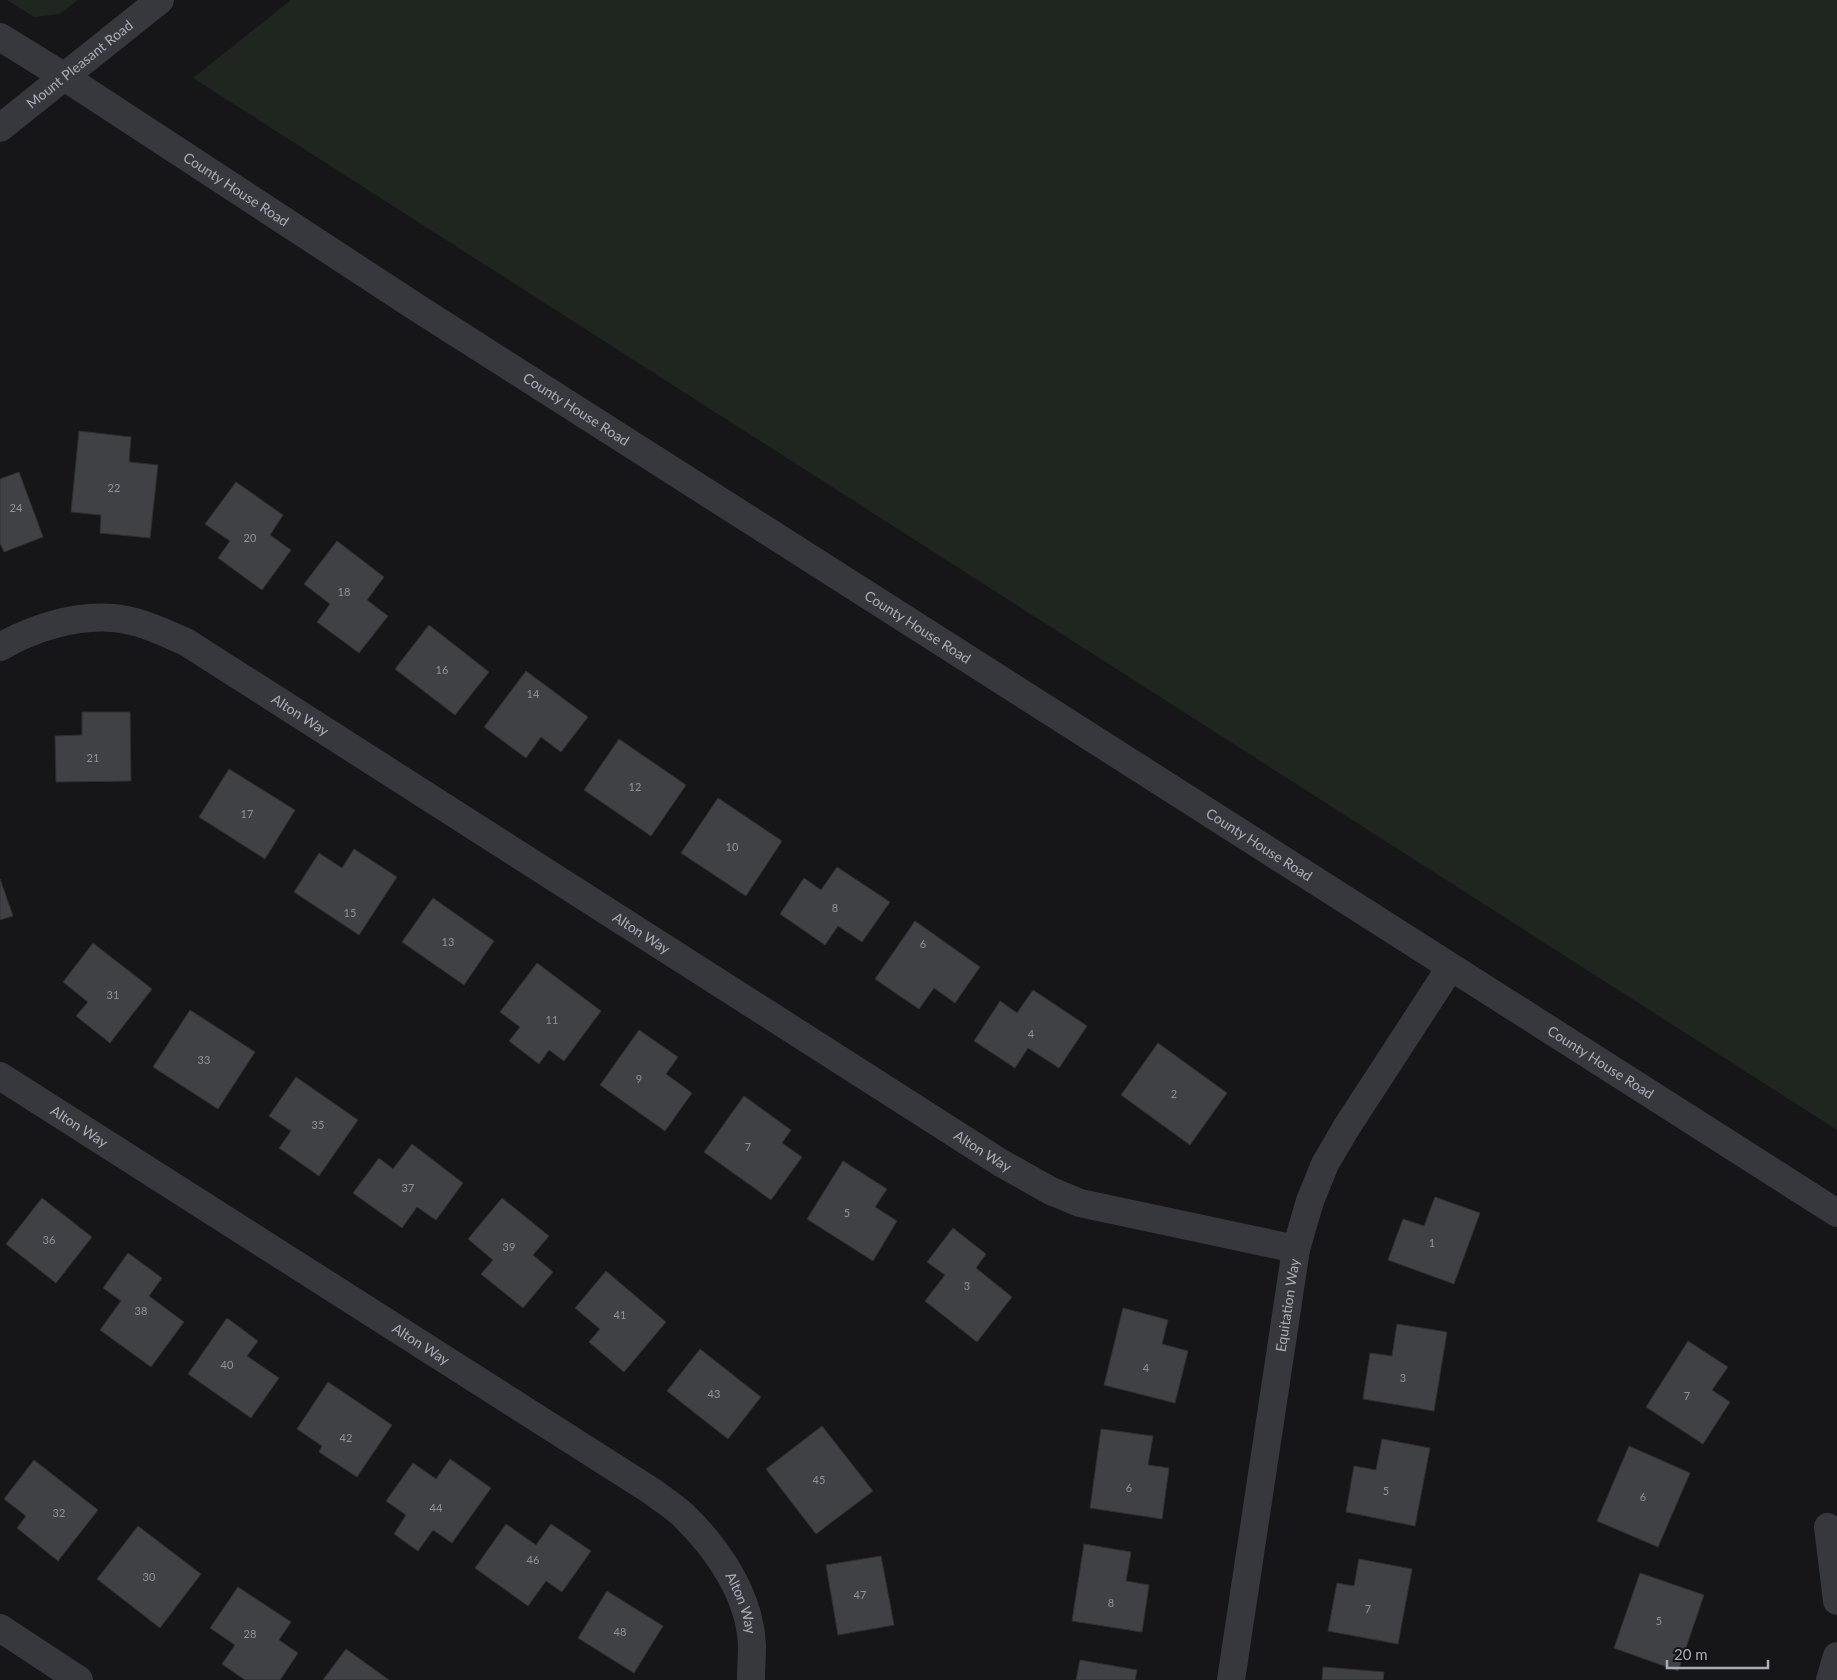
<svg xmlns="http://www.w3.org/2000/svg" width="1837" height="1680" viewBox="0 0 1837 1680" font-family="Lato,sans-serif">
  <rect width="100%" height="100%" fill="#161618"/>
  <path fill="#1e261f" d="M7 0H78L60 14 34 17Z
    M291 0H1837V1130L193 78Z"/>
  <path fill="#404145" stroke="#303034" d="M79 431 131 437 129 462 158 465 150 538 100 533 101 515 71 512Z
    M19 472 43 537 4 552 0 543V479Z
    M236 482 283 515 270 535 291 550 262 590 218 558 230 541 205 524Z
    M337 541 384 577 367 600 388 616 359 653 317 622 330 604 304 584Z
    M429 625 489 672 455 715 395 669Z
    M526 671 588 717 561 752 541 737 526 758 484 727Z
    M82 712H130L131 781 56 782 55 736 82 735Z
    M619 739 686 785 651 836 584 790Z
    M229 769 295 810 265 859 199 817Z
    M718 798 782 841 746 896 681 853Z
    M354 849 397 877 359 935 294 892 319 853 342 868Z
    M837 867 890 902 862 942 838 926 825 945 780 914 804 878 821 890Z
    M0 879 13 916 0 920Z
    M433 898 494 941 464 985 402 942Z
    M915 921 980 967 955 1003 934 988 919 1009 875 979Z
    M93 943 152 989 110 1043 76 1016 88 1002 63 982Z
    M537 963 601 1011 564 1061 549 1050 539 1064 509 1041 520 1027 500 1012Z
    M1033 990 1087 1026 1059 1068 1028 1048 1015 1068 974 1041 1000 1001 1017 1013Z
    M190 1010 255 1052 218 1109 153 1067Z
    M639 1030 678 1057 666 1074 692 1093 665 1131 600 1085Z
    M1158 1043 1227 1093 1190 1145 1121 1095Z
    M296 1077 358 1120 319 1176 279 1148 291 1131 269 1116Z
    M744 1096 791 1130 782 1143 802 1157 771 1200 704 1152Z
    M412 1144 463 1183 436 1220 417 1207 402 1228 353 1193 379 1158 393 1169Z
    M843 1161 887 1189 875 1207 897 1221 873 1261 807 1219Z
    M1435 1197 1480 1213 1454 1284 1388 1260 1403 1219 1424 1226Z
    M42 1198 92 1237 56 1283 6 1244Z
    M502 1198 549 1236 533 1255 553 1272 523 1308 481 1274 493 1260 468 1239Z
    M953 1228 986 1254 976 1268 1012 1297 977 1342 925 1301 945 1275 927 1262Z
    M128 1253 162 1278 149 1296 184 1322 151 1367 100 1330 121 1301 103 1288Z
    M606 1271 666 1322 624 1372 589 1342 600 1329 575 1308Z
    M1123 1308 1168 1320 1162 1344 1188 1351 1175 1403 1104 1385Z
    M227 1318 258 1341 247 1356 279 1378 251 1418 188 1374Z
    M1397 1324 1447 1332 1434 1411 1363 1399 1370 1353 1392 1356Z
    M1688 1341 1728 1367 1712 1390 1730 1402 1703 1444 1646 1407Z
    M700 1349 761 1397 728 1439 667 1391Z
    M328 1382 392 1425 357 1477 319 1452 322 1446 297 1429Z
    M822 1426 873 1491 816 1534 766 1469Z
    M1101 1429 1153 1436 1148 1465 1169 1468 1162 1519 1090 1508Z
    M1382 1439 1430 1448 1415 1526 1346 1512 1354 1466 1376 1470Z
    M1629 1446 1690 1473 1658 1547 1597 1521Z
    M450 1459 491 1488 452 1543 433 1530 418 1551 394 1534 406 1515 386 1501 413 1463 436 1479Z
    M34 1460 98 1510 58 1561 17 1528 26 1516 4 1499Z
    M506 1524 536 1545 551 1524 591 1551 562 1592 546 1581 528 1606 475 1568Z
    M138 1526 201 1574 160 1628 97 1579Z
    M1084 1544 1131 1552 1126 1581 1149 1585 1142 1632 1072 1621Z
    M881 1556 894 1625 838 1635 826 1565Z
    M1359 1559 1412 1569 1398 1644 1328 1631 1337 1583 1354 1586Z
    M1640 1573 1704 1595 1678 1671 1614 1648Z
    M238 1587 291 1622 279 1640 298 1653 280 1680H245L222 1664 235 1645 210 1628Z
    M607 1591 663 1626 634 1673 578 1638Z
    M346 1649 389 1680H323Z
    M1080 1660 1137 1670 1135 1680H1076Z
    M1323 1667 1384 1672 1383 1680H1322Z"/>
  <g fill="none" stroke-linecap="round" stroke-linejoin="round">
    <g stroke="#37383d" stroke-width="28">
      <path id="s1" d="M0 37 63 76 419 309 1837 1213"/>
      <path id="s2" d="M0 128 160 0"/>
      <path id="s3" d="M0 647C33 628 75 615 113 618 139 620 163 632 186 642L1001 1163 1051 1191 1080 1203 1296 1249"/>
      <path id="s4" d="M0 1076 653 1492C663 1500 675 1507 684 1516 718 1549 750 1596 752 1645 752 1657 751 1669 751 1680"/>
      <path d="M1828 1527 1837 1601"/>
      <path d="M0 1628 79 1680"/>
      <path id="s5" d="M1231 1680 1296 1249 1310 1201 1325 1164 1346 1128 1450 968"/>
      <path d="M1830 1680 1837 1656"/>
    </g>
  </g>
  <g text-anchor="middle" stroke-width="5" stroke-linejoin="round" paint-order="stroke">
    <g font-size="11" fill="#8e929b">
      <text x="114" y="492">22</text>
      <text x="16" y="512">24</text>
      <text x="250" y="542">20</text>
      <text x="344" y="596">18</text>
      <text x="442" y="674">16</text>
      <text x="533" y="698">14</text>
      <text x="93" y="762">21</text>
      <text x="635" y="791">12</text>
      <text x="247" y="818">17</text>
      <text x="732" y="851">10</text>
      <text x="835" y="912">8</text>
      <text x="350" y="917">15</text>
      <text x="448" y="946">13</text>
      <text x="923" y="948">6</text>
      <text x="113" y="999">31</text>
      <text x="552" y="1024">11</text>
      <text x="1031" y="1038">4</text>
      <text x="204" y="1064">33</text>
      <text x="639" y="1083">9</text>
      <text x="1174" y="1098">2</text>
      <text x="318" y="1129">35</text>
      <text x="748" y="1151">7</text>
      <text x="408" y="1192">37</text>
      <text x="847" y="1217">5</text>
      <text x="49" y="1244">36</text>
      <text x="1432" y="1247">1</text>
      <text x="509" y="1251">39</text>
      <text x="967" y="1290">3</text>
      <text x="141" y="1315">38</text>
      <text x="620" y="1319">41</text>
      <text x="227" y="1369">40</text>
      <text x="1146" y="1372">4</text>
      <text x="1403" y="1382">3</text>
      <text x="714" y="1398">43</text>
      <text x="1687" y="1400">7</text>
      <text x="346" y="1442">42</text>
      <text x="819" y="1484">45</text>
      <text x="1129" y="1492">6</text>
      <text x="1386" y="1495">5</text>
      <text x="1643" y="1501">6</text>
      <text x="436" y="1512">44</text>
      <text x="59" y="1517">32</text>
      <text x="533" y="1564">46</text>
      <text x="149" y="1581">30</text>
      <text x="860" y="1599">47</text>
      <text x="1111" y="1607">8</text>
      <text x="1368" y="1613">7</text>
      <text x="1659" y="1625">5</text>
      <text x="620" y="1636">48</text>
      <text x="250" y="1638">28</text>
    </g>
    <g font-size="14" fill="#a8adb8" stroke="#111113">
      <text dy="5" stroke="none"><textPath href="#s2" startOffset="102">Mount Pleasant Road</textPath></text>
      <text dy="5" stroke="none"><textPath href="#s1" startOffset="281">County House Road</textPath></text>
      <text dy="5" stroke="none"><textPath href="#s1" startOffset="686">County House Road</textPath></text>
      <text dy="5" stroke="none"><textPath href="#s1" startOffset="1091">County House Road</textPath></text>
      <text dy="5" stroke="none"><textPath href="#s3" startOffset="331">Alton Way</textPath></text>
      <text dy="5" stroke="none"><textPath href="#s1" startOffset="1496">County House Road</textPath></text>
      <text dy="5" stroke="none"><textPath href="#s3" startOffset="736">Alton Way</textPath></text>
      <text dy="5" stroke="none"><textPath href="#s1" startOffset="1901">County House Road</textPath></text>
      <text dy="5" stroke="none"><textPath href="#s4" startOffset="94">Alton Way</textPath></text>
      <text dy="5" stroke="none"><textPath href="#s3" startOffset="1141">Alton Way</textPath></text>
      <text dy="5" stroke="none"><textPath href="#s5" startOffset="379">Equitation Way</textPath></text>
      <text dy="5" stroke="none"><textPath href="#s4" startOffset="499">Alton Way</textPath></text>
      <text dy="5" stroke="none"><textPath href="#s4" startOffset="919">Alton Way</textPath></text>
    </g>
  </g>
  <path d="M1667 1660v8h101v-8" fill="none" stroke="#a8adb8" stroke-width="2.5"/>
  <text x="1674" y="1660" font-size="15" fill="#a8adb8" stroke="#111113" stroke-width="4" paint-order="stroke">20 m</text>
</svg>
